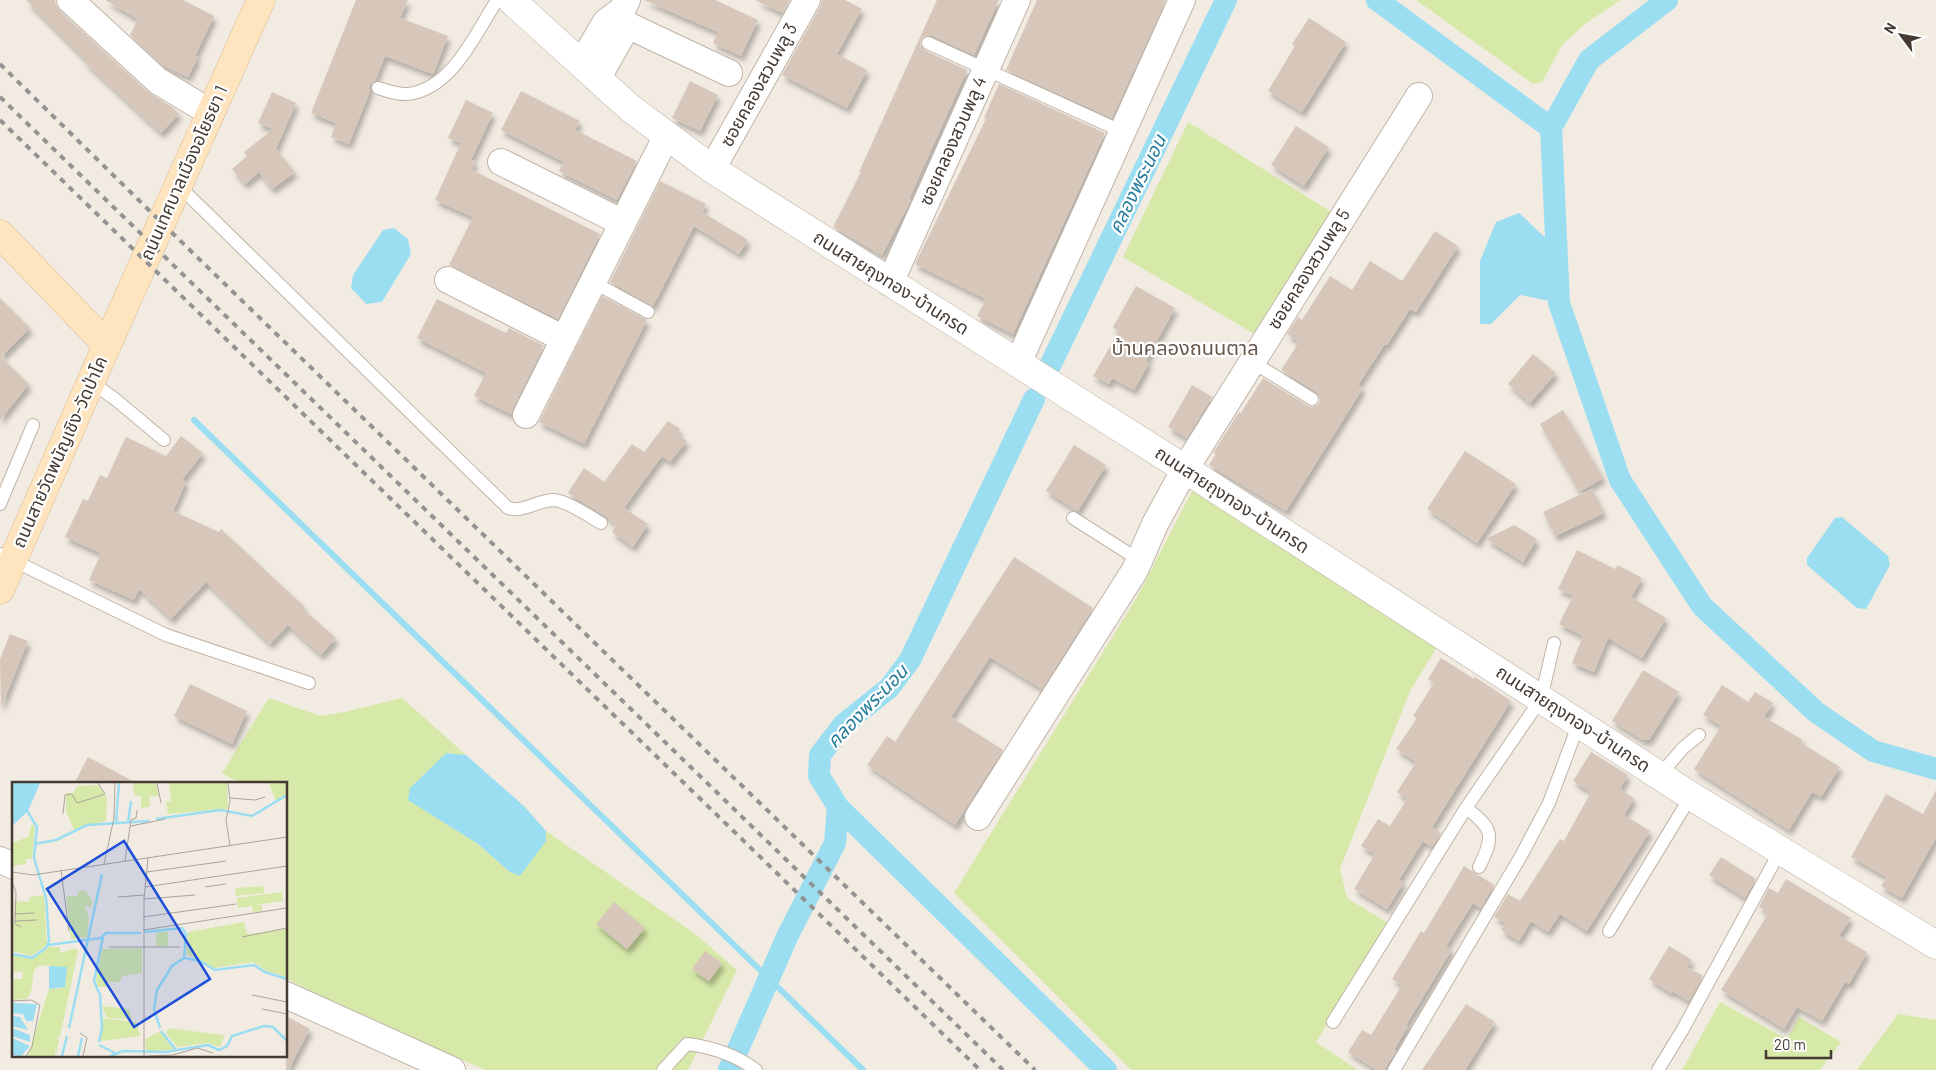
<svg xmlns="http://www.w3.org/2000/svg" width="1936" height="1070" viewBox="0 0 1936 1070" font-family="Barlow,'Noto Sans Thai',sans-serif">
  <defs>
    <filter id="shadow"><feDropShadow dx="3" dy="5.5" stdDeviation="2.5" flood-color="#0004"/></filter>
  </defs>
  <rect width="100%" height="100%" fill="#f2ebe2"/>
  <path fill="#d7e9a9" d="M1416 0H1621L1585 24 1562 45 1542 82 1533 84Z
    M1188 122 1333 213 1258 336 1123 257Z
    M1192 491 1437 647 1410 691 1340 869 1347 898 1388 923 1316 1042 1358 1070H1131L954 893 1137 597Z
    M269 698 320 716 344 712 402 698 466 755 446 753 478 844 510 872 546 841V831L694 933 737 970 688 1070H485L333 1002 286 978V784H241L222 773Z
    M1720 1002 1787 1039 1799 1017 1841 1042 1820 1070H1682Z
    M1898 1014 1936 1020V1070H1857Z"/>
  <path fill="#9bdef2" d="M1519 213 1567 258 1566 293 1554 302 1520 295 1491 324H1480V261L1496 222Z
    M394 228 408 239 411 254 382 302 366 304 351 288 353 275 383 230Z
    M1842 517 1888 556 1890 565 1866 609 1857 608 1807 565V558L1835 518Z
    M446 753 466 755 524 806 546 831V841L520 876 510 872 478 844 408 800 410 788Z"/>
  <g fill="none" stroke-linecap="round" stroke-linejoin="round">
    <path stroke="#9bdef2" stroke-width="6" d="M194 420 863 1070"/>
    <path stroke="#9bdef2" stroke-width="22" d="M1377 0 1551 128
      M1667 0 1589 60 1551 128 1559 303 1620 480 1702 606 1816 712 1873 751 1936 769
      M1049 368 1226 0
      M838 807 1106 1070
      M729 1070 787 937 835 843 838 807 819 776 820 755 844 724 889 688 910 660 1034 399"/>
  </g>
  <path fill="#d7c7ba" filter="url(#shadow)" d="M26 0H55L56 5 60 11 148 92 172 107 179 114 161 133 85 62 86 60Z
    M105 0H183L214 16 195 56 198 57 188 77 161 64 130 35 138 19Z
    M356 0H408L400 18 448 36 433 74 385 56 375 81 370 85V91L349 144 331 137 336 123 311 113Z
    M644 0H715L758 20 741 56 713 43 718 32Z
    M755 0H790L783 13Z
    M822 0H845L862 9 837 54 867 70 847 108 782 75 820 7Z
    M937 0H999L974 55 931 35 924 36 921 39 920 44 924 50 967 70 909 199 911 200 882 255 833 227 861 172H859Z
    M1037 0H1166L1112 118 1006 70Z
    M1309 18 1346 42 1302 112 1268 91 1295 46 1292 44Z
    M690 81 718 95 700 131 672 118Z
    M999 84 1105 133 1013 334 977 316 986 299 915 264 986 119 984 118Z
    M521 91 580 121 575 130 637 161 617 200 559 171 564 162 501 130Z
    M272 92 296 103 276 149 295 172 272 189 259 172 245 184 232 169 247 156 244 152 273 129 258 123Z
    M466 100 493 113 471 160 475 161 472 170 600 234 558 319 449 265 473 217 435 200 461 143 448 138Z
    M1296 126 1329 147 1304 186 1271 165Z
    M660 181 706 204 702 212 748 240 739 254 694 226 653 306 610 282Z
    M1435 231 1458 246 1416 312 1410 309 1387 345 1385 344 1358 385 1363 388 1286 511 1209 465 1216 454 1213 453 1239 412 1241 413 1263 378 1308 406 1312 407 1319 404 1320 399 1317 392 1281 370 1299 342 1287 334 1298 317 1302 320 1330 276 1352 290 1370 261 1402 281Z
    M1136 286 1175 308 1146 361 1149 363 1134 390 1112 378 1109 384 1093 376 1119 331 1113 327Z
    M602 296 647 320 584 444 539 422Z
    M0 298 30 328 1 357 29 384 0 420Z
    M437 299 506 333 509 328 544 346 513 408 511 414 474 396 486 373 417 338Z
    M1533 354 1556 373 1530 403 1508 384Z
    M1192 385 1212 397 1187 438 1168 427Z
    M1563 410 1603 478 1579 492 1540 424Z
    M668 421 680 429 677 434 687 441 670 462 662 456 624 508 648 524 633 547 612 532 616 525 606 516 568 493 584 468 604 482 632 444 644 452Z
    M181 436 203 453 182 480 186 482 173 511 219 532 221 529 305 607 303 609 336 638 321 655 288 625 270 644 206 582 171 619 139 589 134 600 89 580 101 553 65 537 83 499 88 501 100 475 107 478 126 437 166 456Z
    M1074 445 1106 465 1078 511 1046 491Z
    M1465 451 1516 484 1477 543 1427 509Z
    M1592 489 1604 513 1555 536 1543 512Z
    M1514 525 1537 539 1523 562 1486 539Z
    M1577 550 1615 569 1618 565 1642 578 1631 597 1666 618 1642 658 1608 638 1594 672 1572 663 1583 636 1559 624 1573 596 1558 589Z
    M1014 557 1093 608 1042 689 990 657 951 717 1003 750 955 825 867 765 887 736 895 742Z
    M10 634 28 641 1 708 0 659Z
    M1441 658 1474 679 1475 677 1511 701 1432 827 1441 833 1432 847 1423 841 1399 880 1404 882 1387 909 1354 889 1375 854 1361 846 1378 819 1390 826 1407 799 1397 792 1416 762 1396 749 1417 718 1413 716 1434 683 1428 679Z
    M1643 670 1679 692 1649 740H1643L1612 721Z
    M190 684 247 711 232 744 174 716Z
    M1722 685 1748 702 1755 692 1773 703 1764 717 1803 740 1801 743 1840 767 1821 797 1812 792 1789 830 1694 769 1721 726 1703 715Z
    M1591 752 1628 775 1620 789 1634 798 1624 815 1650 831 1587 931 1560 914 1548 932 1531 921 1519 941 1501 930 1505 923 1494 917 1508 894 1520 901 1560 839 1564 841 1591 792 1573 781Z
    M88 757 138 784H74Z
    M1936 790V838L1902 898 1881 886 1887 877 1851 857 1886 794 1923 814Z
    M1721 857 1756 879 1745 898 1709 875Z
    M1464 866 1494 885 1481 908 1473 903 1446 946 1452 949 1406 1025 1408 1026 1394 1050 1396 1051 1384 1070H1377L1348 1052 1362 1030 1371 1035 1402 985 1392 979 1421 931 1424 933Z
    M1786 879 1851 918 1839 936 1867 952 1849 984 1845 982 1822 1021 1797 1007 1784 1029 1721 990 1766 917 1764 916 1767 912 1759 907 1769 888 1778 893Z
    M614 902 645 928 627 949 596 924Z
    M1669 946 1692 960 1687 967 1703 976 1689 1001 1672 991 1671 993 1649 979Z
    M705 951 722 963 709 981 692 969Z
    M1466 1004 1495 1022 1465 1070H1422Z
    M286 1016 310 1029 288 1070H286Z"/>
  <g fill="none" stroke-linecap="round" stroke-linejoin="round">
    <g stroke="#c1b4a8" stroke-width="14">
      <path id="service" d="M928 43 1123 132
        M378 88C388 91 397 95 408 94 452 89 476 33 497 0
        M179 186 508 508C523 513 538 500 554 500 567 501 589 516 601 523
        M593 282 648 312
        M1251 361 1312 399
        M91 382 115 399 164 440
        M0 504 33 425
        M1073 518 1139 560
        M0 554 166 635 309 683
        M1660 775 1683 748 1699 735
        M1466 808C1493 828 1495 836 1479 867
        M1609 931 1691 796
        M1333 1022 1466 808 1541 699 1554 643
        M663 1070 687 1044C711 1047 736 1055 756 1070
        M1394 1070 1521 856 1549 803 1579 723
        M1658 1070 1683 1029 1780 851"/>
    </g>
    <g stroke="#c1b4a8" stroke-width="28">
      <path id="minor" d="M70 0 158 81 211 113
        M623 23 729 73
        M581 64 606 22 622 10
        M597 79 623 33 622 10 627 0
        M501 162 623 223
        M712 169 807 0
        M448 280 564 339
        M890 283 1017 0
        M1018 363 1182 0
        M526 415 666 137
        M978 817 1135 570 1155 524 1185 469 1419 96
        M0 860 14 866
        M286 995 452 1070"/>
    </g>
    <g stroke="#c1b4a8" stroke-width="29">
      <path id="tertiary" d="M511 0 630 108 712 169 1185 469 1691 796 1936 945"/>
    </g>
    <g stroke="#d8b992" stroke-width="29">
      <path id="secondary" d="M0 234 107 345
        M0 590 107 345 261 0"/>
    </g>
    <use href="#service" stroke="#fff" stroke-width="12"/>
    <use href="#minor" stroke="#fff" stroke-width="26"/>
    <use href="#tertiary" stroke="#fff" stroke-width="28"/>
    <use href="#secondary" stroke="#ffe5bf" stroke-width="28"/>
    <path stroke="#939393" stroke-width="4" stroke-dasharray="6 6" stroke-linecap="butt" d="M0 64 162 223 1035 1070
      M0 97 1003 1070
      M0 120 980 1070"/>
  </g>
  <g text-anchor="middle" stroke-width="4.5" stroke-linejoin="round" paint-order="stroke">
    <g font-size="18" fill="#443a33" stroke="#fff">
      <text transform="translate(759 85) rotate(-61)" y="6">ซอยคลองสวนพลู 3</text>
      <text transform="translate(953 141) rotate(-66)" y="6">ซอยคลองสวนพลู 4</text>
      <text transform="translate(184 173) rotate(-66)" y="6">ถนนเทศบาลเมืองอโยธยา 1</text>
      <text transform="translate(1309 269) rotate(-58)" y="6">ซอยคลองสวนพลู 5</text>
      <text transform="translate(891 283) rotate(32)" y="6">ถนนสายถุงทอง-บ้านกรด</text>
      <text transform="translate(60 452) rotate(-66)" y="6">ถนนสายวัดพนัญเชิง-วัดป่าโค</text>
      <text transform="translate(1232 500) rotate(33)" y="6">ถนนสายถุงทอง-บ้านกรด</text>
      <text transform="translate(1573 719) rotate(33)" y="6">ถนนสายถุงทอง-บ้านกรด</text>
    </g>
    <g font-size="19" font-style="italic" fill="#257d9b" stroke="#fff">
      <text transform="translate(1137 184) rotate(-64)" y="7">คลองพระนอน</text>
      <text transform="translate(867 706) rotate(-46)" y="7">คลองพระนอน</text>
    </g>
    <g font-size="20" fill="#67564a" stroke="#fff">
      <text x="1185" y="355">บ้านคลองถนนตาล</text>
    </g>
  </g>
  <g transform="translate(12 782)">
    <rect width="275" height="275" fill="#f2ebe2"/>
    <path d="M121 1H144L147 14 137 15 138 25 129 26V14L122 13ZM157 1H215L216 27 156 32 154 20 159 19ZM257 1H275V13L264 19ZM86 3 95 16 94 39 62 48 54 29V11H61L65 4ZM20 42 23 45 20 77H14V82L1 84 0 87V61L16 55ZM251 104 252 111 223 114 224 106ZM66 109H74L80 119 79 126 73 124 77 135 75 155 59 157 54 114H66ZM270 110 271 119 242 123H250V129L241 130 240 124 226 126 225 116ZM32 113 35 163 19 174 0 169V128L4 145 2 119 17 120 18 115ZM232 140 235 152 275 147V195L255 189 241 180 202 186 174 172 176 150ZM156 149V164H144V151ZM37 165H48V171L63 166 66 169 48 255 44 256 47 258 44 274 43 263V274H16L37 207 51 206 39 183 27 184 22 188 19 210 15 217 0 218V197H10L11 190 1 189 0 173 19 177ZM130 166V191L110 194 108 200H96V205H86L84 198 90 167ZM90 224 117 227 120 237 95 236ZM90 236 124 240 128 254 89 259ZM157 246 210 253 213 252 208 265 196 261 165 265 154 251ZM148 249 162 267 134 270 133 257Z" fill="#d7e9a9"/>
    <path d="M0 1H28L16 29 0 44ZM37 184 55 185 53 205 37 207ZM0 221 25 222 21 239H14L11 232 0 231ZM0 234 8 235 16 248 0 244ZM0 246 18 253V260L0 254ZM0 256 18 264 9 274 0 273Z" fill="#9bdef2"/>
    <path fill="none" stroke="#9bdef2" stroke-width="2.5" d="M144 37 208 28 240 34 275 13M104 41 107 1M116 41 119 19M22 62 44 58 75 43 137 39M132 150 170 146 174 152 172 176M36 163 89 156 94 151H129M0 172 20 176 34 166 37 159 34 116 22 76 25 45 14 27M57 246 90 92M148 246 142 227 145 208 160 184 172 176 188 179 203 188 242 183 253 190 275 197M149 249 164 268M87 260 90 246 88 213 82 199 91 155M87 263 103 271M50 274 55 254M66 274 70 256M98 274 111 269 153 270 196 263 207 268 215 264 220 254 252 244 261 245 275 259"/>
    <path fill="none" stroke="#aca49c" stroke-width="1" d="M145 1 149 21M216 1 218 19 214 38 218 64M218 16 243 18 253 15M275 19V42M51 32 53 13 60 12 65 21 90 13 93 12 86 1M119 44 153 37M113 79 119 38 124 36 125 28M92 82 102 36 103 1M49 88 57 149M0 90 21 93 275 55M135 90 214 79M0 100 4 110 3 142 9 145M133 105 275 84M193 105 214 102M106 115 132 113M132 117 183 113M2 132 22 131M131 135 224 122M3 139 25 138M131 148 275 126M230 155 275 146M97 165H168M240 213 275 220M0 219 19 218 28 223 20 265 14 274M250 227 275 232M68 251 75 256 71 274M132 274V117L136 76M137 274 161 273 185 266 201 271"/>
    <path fill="#1d4ed8" fill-opacity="0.15" stroke="#1d4ed8" stroke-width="2.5" d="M112 59 198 197 122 245 35 107Z"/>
    <rect width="275" height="275" fill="none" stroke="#443a33" stroke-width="2.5"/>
  </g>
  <g transform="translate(1901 35) rotate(302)" stroke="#ffffff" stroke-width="4" paint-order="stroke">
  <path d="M0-4L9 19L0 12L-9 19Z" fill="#443a33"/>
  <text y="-8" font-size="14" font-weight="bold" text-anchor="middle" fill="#443a33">N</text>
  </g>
  <path d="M1766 1050v8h65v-8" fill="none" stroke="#443a33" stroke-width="2.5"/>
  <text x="1774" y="1050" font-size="15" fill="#443a33" stroke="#ffffff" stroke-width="4" paint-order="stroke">20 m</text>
</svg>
